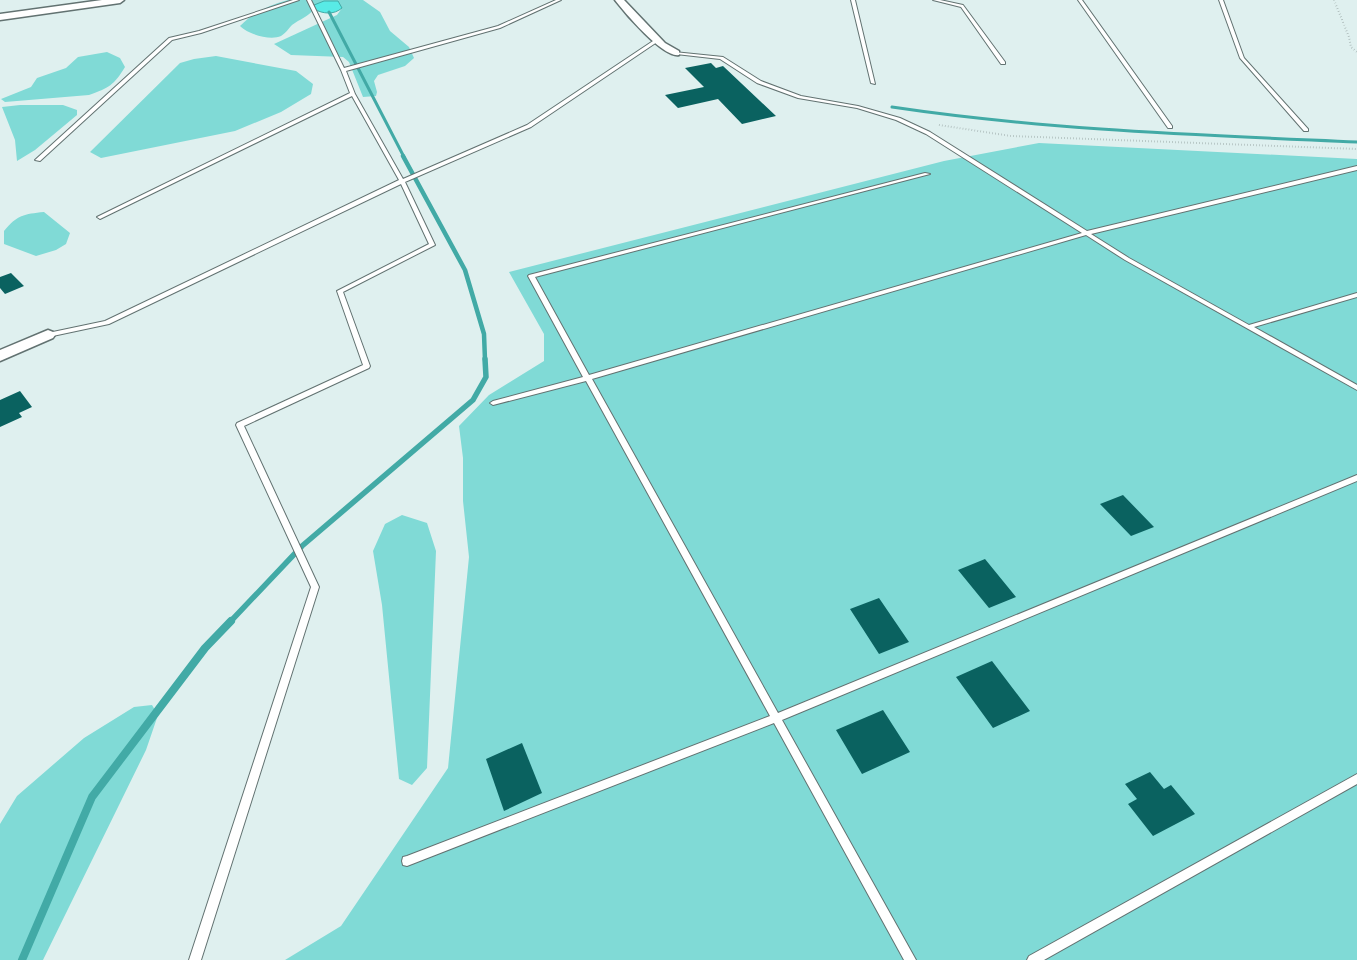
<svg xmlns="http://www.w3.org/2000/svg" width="1357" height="960" viewBox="0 0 1357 960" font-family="'Alegreya Sans',sans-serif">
  <rect width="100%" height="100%" fill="#dff0ef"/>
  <path fill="#80dad6" d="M288 0H363L380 12 390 31 409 47 414 58 405 66 378 75 374 81 377 92 376 96 363 97 349 62 343 57 291 55 274 44 337 15 342 8 314 9C308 17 300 19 292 25 288 29 286 33 281 36 270 41 248 34 240 26 253 13 269 5 288 0Z
    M107 52 120 58 125 67C114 85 109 88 89 95L5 102 1 99 31 87 37 78 66 68 78 57Z
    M216 56 296 71 313 84 311 94 281 112 235 131 101 158 90 152 180 63 194 59Z
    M20 105H63L77 110V115L35 150 17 161 15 140 2 107Z
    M1039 143 1357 159V960H285L341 926 448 768 469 557 463 501V458L459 426 489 395 544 361V334L509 272 944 161Z
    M44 212 70 233 66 244 56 250 36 256 4 244V231C17 215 24 214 44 212Z
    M402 515 427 523 436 551 427 768 412 785 399 779 382 605 373 551 385 524Z
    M152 705 158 715 146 750 43 960H0V824L17 796 84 738 134 707Z"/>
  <path fill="#58ebe6" stroke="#42aaa6" d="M324 1H338L342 8C334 15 323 14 314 9V5Z"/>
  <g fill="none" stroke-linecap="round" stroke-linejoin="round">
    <path stroke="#42aaa6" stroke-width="3" d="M329 12 404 157
      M892 107C1046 130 1201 135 1357 142"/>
    <path stroke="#42aaa6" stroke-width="4.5" d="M403 156 465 270 484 334 485 360"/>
    <path stroke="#42aaa6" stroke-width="5.5" d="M230 622 302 546 473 400 486 377 485 359"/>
    <path stroke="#42aaa6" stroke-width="8" d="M22 960 92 797 205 648 231 621"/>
  </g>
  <path fill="#0a6260" d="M711 63 716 68 723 66 776 116 742 124 718 99 678 108 665 95 704 87 685 68Z
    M11 273 24 286 5 294 0 288V277Z
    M20 391 32 407 19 413 22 417 0 427V400Z
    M1123 495 1154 527 1131 536 1100 504Z
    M985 559 1016 597 989 608 958 570Z
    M879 598 909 642 879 654 850 609Z
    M992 661 1030 711 993 728 956 677Z
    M883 710 910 752 862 774 836 730Z
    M522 743 542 793 504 811 486 759Z
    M1150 772 1164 789 1171 785 1195 814 1153 836 1128 804 1137 799 1125 784Z"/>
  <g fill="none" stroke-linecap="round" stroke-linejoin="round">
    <g stroke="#627271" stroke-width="2">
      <path id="lane" d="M293 0H299L201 33 172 40 40 161 35 160 169 38 199 31Z
        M307 0H311L344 68 498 26 556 0H561L500 28 346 71 355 94 403 179 527 125 656 39 660 40 531 127 405 182 435 245 343 292 370 366 369 368 244 426 319 587 201 960H189L311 587 236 425 237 423 363 365 337 291 429 244 401 184 109 324 48 337 45 335 48 333 105 321 399 180 352 96 102 218 100 219 97 217 350 93 341 70Z
        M851 0H855L875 84 871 83Z
        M933 0H940L963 5 1005 62V64H1001L961 7Z
        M1078 0H1082L1172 126V128H1168Z
        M1219 0H1223L1244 58 1308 129V131H1304L1240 58Z
        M674 52 723 57 761 81 801 96 858 106 900 118 930 132 1087 231 1357 166V170L1091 234 1129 258 1249 325 1357 293V297L1254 327 1357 385V390L1125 260 1086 235 592 379 778 713 1357 475V481L782 720 916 960H904L774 723 407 866 403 865 402 861 403 857 407 856 770 716 586 381 493 405 490 403 493 401 583 377 528 276 529 275 925 173 930 174 535 277 589 375 1082 233 926 134 896 120 857 108 798 98 757 83 720 59 676 54 674 53Z
        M1357 774V784L1044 960H1027L1029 956Z"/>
    </g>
    <g stroke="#627271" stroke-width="3">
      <path id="street" d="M102 0H124L120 3 0 20V14Z
        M615 0H624L665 43 679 51V55C663 58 625 13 615 0Z
        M48 330 53 332 55 335 53 338 0 361V350Z"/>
    </g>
    <path stroke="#94a1a0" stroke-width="2" stroke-dasharray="0.5 2.5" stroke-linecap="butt" d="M1334 0 1349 37 1351 47 1357 52
      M939 125 1011 136 1357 149"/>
    <use href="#lane" fill="#fff" fill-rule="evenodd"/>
    <use href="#street" fill="#fff" fill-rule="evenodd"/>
  </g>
</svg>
